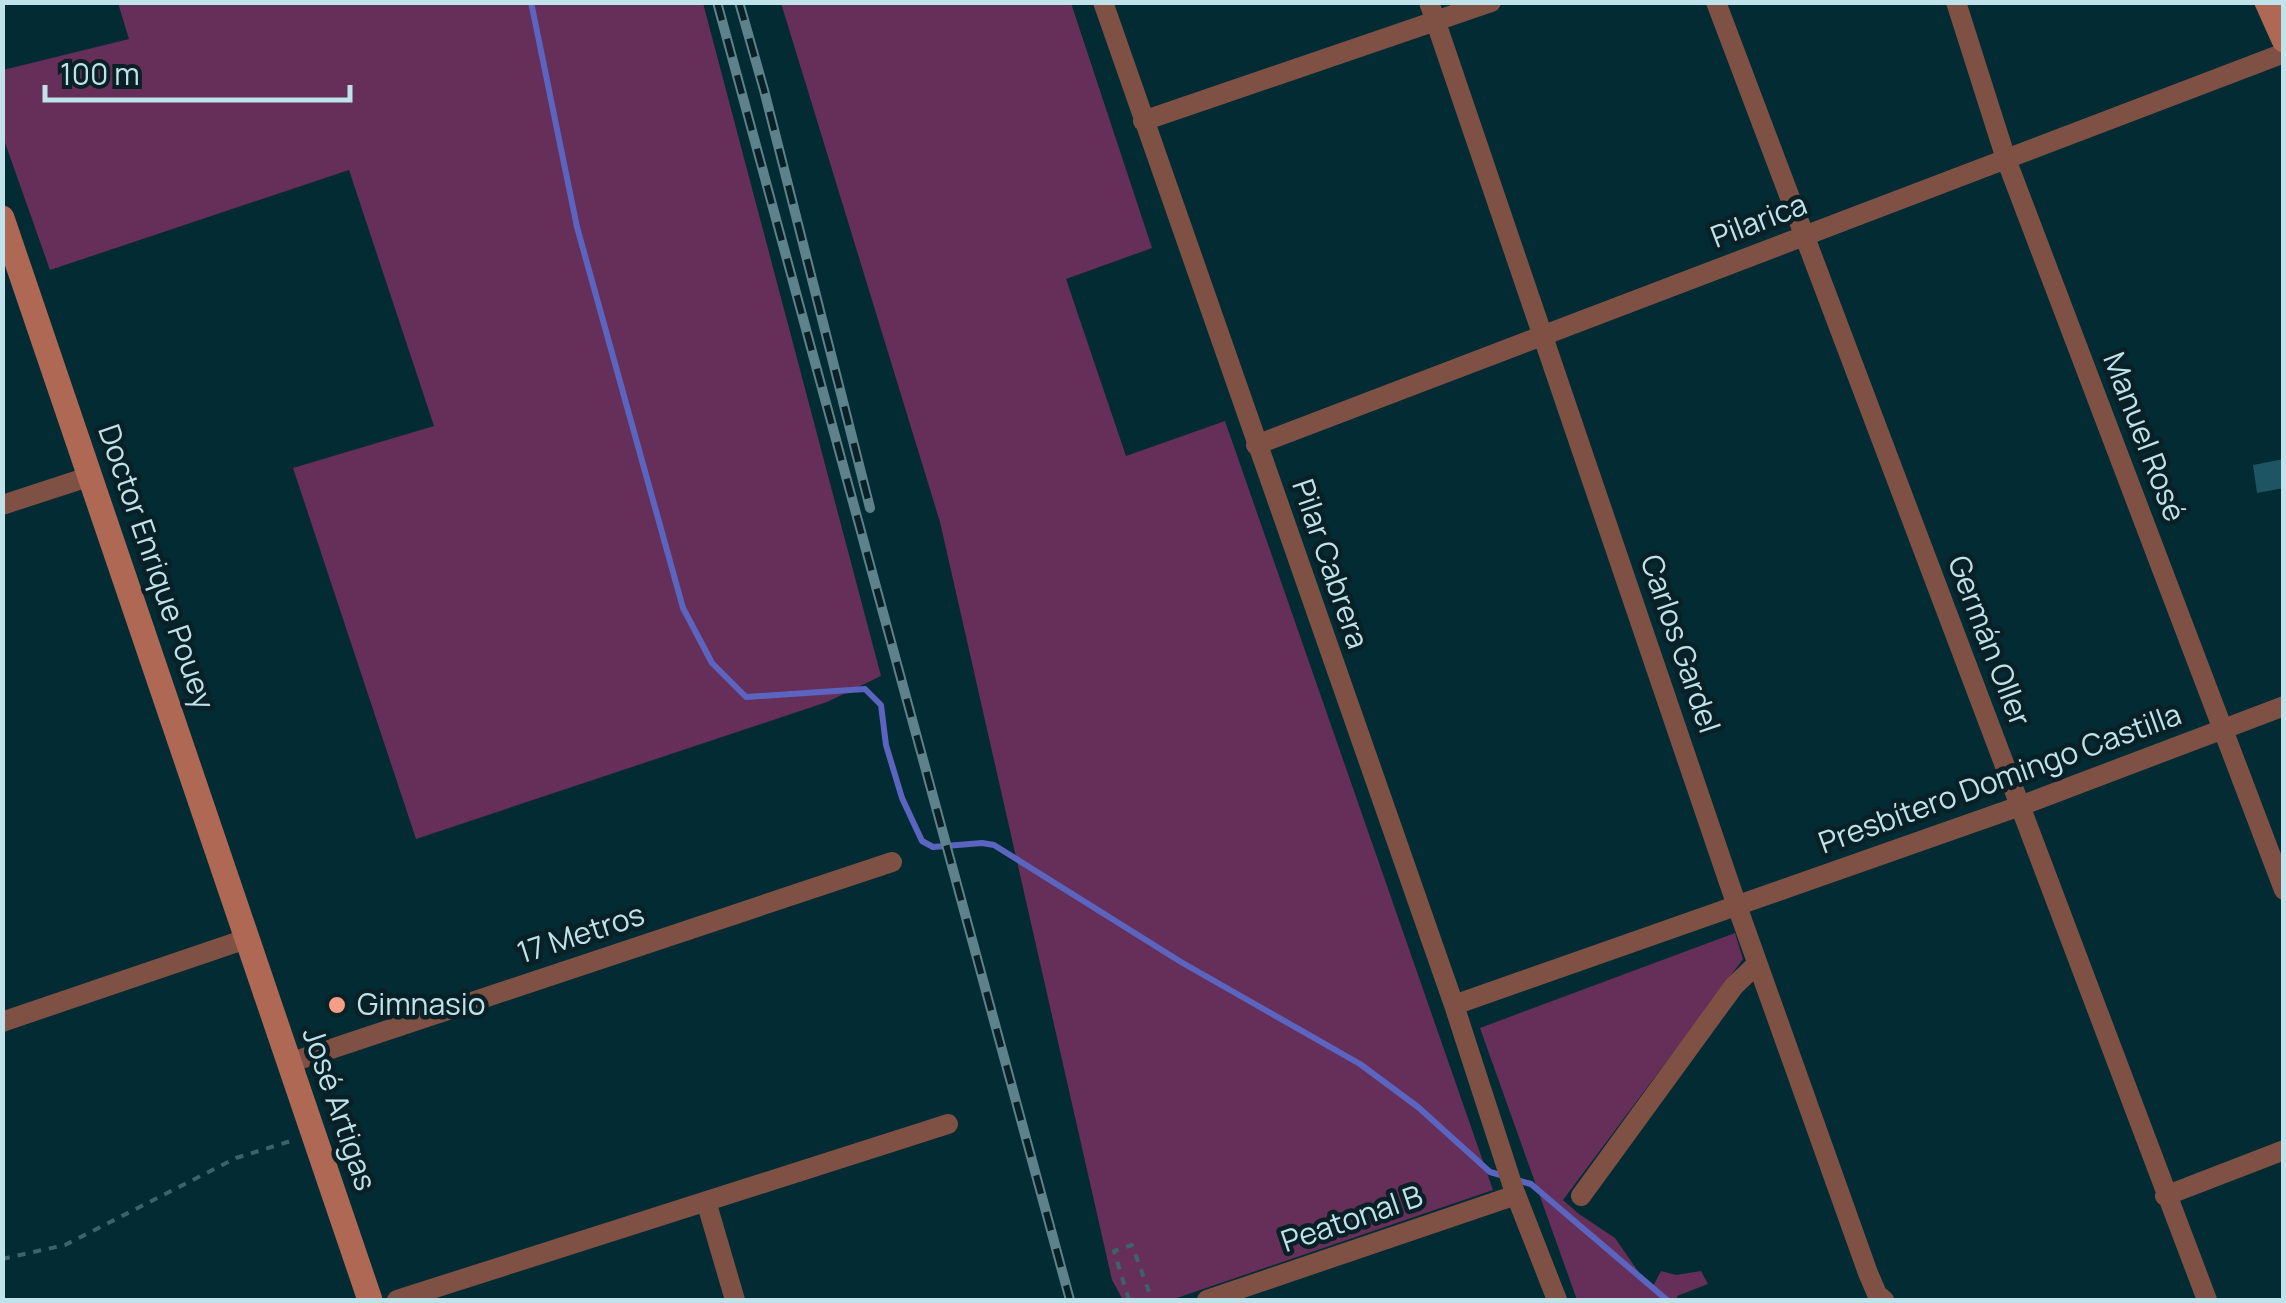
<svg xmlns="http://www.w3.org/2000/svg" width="2286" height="1303" viewBox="0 0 2286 1303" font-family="Manrope,sans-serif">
  <rect width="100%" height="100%" fill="#032b34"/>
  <path fill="#662f59" d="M118 3H703L881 676 827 702 416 839 293 468 434 426 349 170 50 270 3 137V70L129 39Z
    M781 3H1071L1152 248 1066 279 1126 456 1225 421 1493 1190 1171 1300H1123L1112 1280 940 522Z
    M1735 933 1743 959 1563 1200 1579 1214 1615 1238 1651 1290 1661 1271 1676 1275 1701 1271 1708 1284 1677 1296 1678 1300H1577L1480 1028Z"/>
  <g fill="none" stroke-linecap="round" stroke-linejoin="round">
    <path stroke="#5b64bf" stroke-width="6" d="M531 2 577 227 683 608 712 663 746 697 865 689 881 705 886 745 902 798 922 841 933 847 982 843 994 845 1181 962 1360 1064 1418 1107 1490 1172 1504 1176
      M1516 1180 1531 1184 1667 1300"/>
  </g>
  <path fill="#1e5562" d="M2284 459V488L2257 493 2253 465Z"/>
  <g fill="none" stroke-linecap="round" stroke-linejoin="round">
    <path stroke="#3c636c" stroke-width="4" stroke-dasharray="8 8" stroke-linecap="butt" d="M2 1259 65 1245 236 1158 294 1140
      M1129 1300 1114 1251 1132 1245 1152 1300"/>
    <path stroke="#7e5144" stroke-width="20" d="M1103 2 1454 1005 1514 1190 1557 1300
      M1429 2 1737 906 1868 1273 1877 1294 1884 1300
      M1716 2 2207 1300
      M1956 2 2006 159 2284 890
      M1143 121 1491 2
      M1256 445 2284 53
      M2 505 91 476
      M1454 1005 2020 806 2284 706
      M2 1022 249 938
      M289 1063 892 862
      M1581 1196 1734 986 1757 964
      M2165 1196 2284 1150
      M706 1201 735 1300
      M397 1300 948 1124
      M1207 1300 1516 1195"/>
    <path stroke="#af6854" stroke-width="25" d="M2267 2 2284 40
      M2 218 370 1300"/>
    <g stroke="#5d828b" stroke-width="10">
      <path id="rail" d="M717 2 1070 1300
        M739 2 764 90 870 508"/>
    </g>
    <use href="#rail" stroke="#092026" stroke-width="6" stroke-dasharray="19" stroke-linecap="butt"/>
  </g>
  <circle fill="#f49e86" stroke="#092026" stroke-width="4" cx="337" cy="1005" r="10"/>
  <g text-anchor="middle" stroke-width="9" stroke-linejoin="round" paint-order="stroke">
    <g font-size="30" fill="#c0e2eb" stroke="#092026">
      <text transform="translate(1759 221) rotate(-21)" y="10">Pilarica</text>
      <text transform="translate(2144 437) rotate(69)" y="10">Manuel Rosé</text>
      <text transform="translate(1330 564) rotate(71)" y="10">Pilar Cabrera</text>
      <text transform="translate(156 567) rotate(71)" y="10">Doctor Enrique Pouey</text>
      <text transform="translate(1989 641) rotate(69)" y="10">Germán Oller</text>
      <text transform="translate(1680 644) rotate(71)" y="10">Carlos Gardel</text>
      <text transform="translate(2000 779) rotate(-20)" y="10">Presbítero Domingo Castilla</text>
      <text transform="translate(581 934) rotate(-18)" y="10">17 Metros</text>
      <text transform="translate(339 1109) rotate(71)" y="10">José Artigas</text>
      <text transform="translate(1352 1219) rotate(-19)" y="10">Peatonal B</text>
    </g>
    <g font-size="30" fill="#c0e2eb" stroke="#092026" text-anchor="start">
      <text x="357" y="1015">Gimnasio</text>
    </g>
  </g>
  <rect width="2286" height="1303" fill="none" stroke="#c0e2eb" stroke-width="10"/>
  <path d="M45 85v15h305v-15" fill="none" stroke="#c0e2eb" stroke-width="5"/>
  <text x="60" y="85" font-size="30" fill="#c0e2eb" stroke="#092026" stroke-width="8" paint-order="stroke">100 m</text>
</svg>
